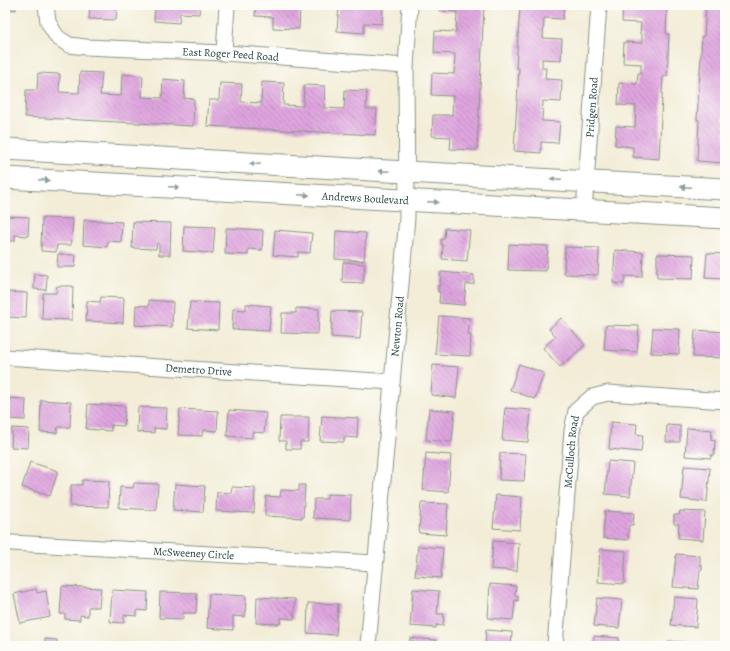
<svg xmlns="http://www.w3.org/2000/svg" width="730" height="651" viewBox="0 0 730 651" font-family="Alegreya,serif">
  <defs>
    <pattern id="building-back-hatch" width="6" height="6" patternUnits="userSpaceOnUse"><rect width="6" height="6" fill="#dfa4df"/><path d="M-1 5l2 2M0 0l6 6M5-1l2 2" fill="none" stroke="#b487b6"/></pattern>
  </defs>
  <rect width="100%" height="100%" fill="#fdfcf7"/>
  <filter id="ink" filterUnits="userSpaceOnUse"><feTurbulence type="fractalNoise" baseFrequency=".025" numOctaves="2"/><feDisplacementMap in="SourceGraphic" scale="8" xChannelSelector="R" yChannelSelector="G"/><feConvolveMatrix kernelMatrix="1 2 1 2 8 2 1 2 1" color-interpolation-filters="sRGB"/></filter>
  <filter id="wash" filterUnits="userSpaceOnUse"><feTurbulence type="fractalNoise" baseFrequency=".012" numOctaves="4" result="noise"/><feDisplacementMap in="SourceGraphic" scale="16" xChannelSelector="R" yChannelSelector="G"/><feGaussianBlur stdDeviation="0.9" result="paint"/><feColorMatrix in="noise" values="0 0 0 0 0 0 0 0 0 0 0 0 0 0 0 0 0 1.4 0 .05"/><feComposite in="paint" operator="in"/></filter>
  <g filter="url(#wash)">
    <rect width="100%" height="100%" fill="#f3edd7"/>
    <g id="blocks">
      <path fill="url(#building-back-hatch)" d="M5 5H16V10L5 9Z
        M83 5H117L116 20 89 19 90 7 83 6Z
        M155 5H200L199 14 180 13 179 23 154 21Z
        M256 5H300L299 29 273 28V17L255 16Z
        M339 5H383L382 24 364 23V33L337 31Z
        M440 5H484L477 150 450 149 451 137 432 136 433 115H452L453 96 431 95 432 73 454 74 455 54 434 53 435 31 456 32 457 12 439 11Z
        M520 5H564L563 19 544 18 543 38 562 39 561 60 542 59V68H546L545 79 562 80 561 102 543 101 542 121 560 122 558 143 541 142V153L514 151 519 68H516Z
        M623 5H667L666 34H669L667 76H663L659 159 633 157V147L615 145 616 126 635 127 636 106 618 105 619 83 637 84 638 73H641V64L623 63 624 42 642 43V34H640L641 23 622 22Z
        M706 5H725V111H724L723 120H725V153L724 163 697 161 699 120H697L702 36H704Z
        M80 72 102 73 100 95 121 96 122 74 143 76 142 97 162 98 163 79 185 81 184 98 194 99 193 126 25 117 26 90H37L38 73 60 74 59 92 79 93Z
        M262 82 284 83 283 105 303 106 304 85 325 86 324 108 344 109 345 90 367 91 366 109H377L375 135 207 126 209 100H219L220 83 242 84 241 102 261 103Z
        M5 216 29 217 28 236 15 235V241H5Z
        M42 218 73 219 71 245H57L56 252 41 251Z
        M84 220 122 222 121 242 108 241 107 247 83 245Z
        M133 222 171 223 170 255H159V243H157L156 249 132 248Z
        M184 226 215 227 213 253 183 251Z
        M226 228 263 230 262 250 248 249V255L225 254Z
        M445 228 470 230 467 261 442 259 443 245H441V239H444Z
        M275 230 312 233 310 253 298 252V257L273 255Z
        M336 231 366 233 364 261 335 259Z
        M509 244 548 246 546 271 508 270Z
        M565 247 599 248 598 275 564 274Z
        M615 250 643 252 642 277 625 276 624 284 613 283Z
        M707 253 725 254V279L705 278Z
        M58 254 76 255 75 267H57Z
        M657 254 694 255 693 279 657 278Z
        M343 262 365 264 363 283 342 282Z
        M441 272 474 275V284H466L464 305 439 303 440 292H438V285H440Z
        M35 274 47 275 46 290 34 289Z
        M57 286H73L72 320 42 319 43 293H56Z
        M5 292 27 293 26 318 5 317Z
        M101 297 124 298 123 323 86 321 87 301 100 302Z
        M149 300 173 302 172 327 135 325 136 305 149 306Z
        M190 302 219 303 218 330 188 328Z
        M246 304 271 306 269 331 232 329 233 309 246 310Z
        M296 308 319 309 318 334 281 333 282 313H296Z
        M332 311 362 312 360 339 331 337Z
        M439 316 470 318 468 335H471L470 356 435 354Z
        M561 318 585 345 560 367 543 348 556 336 549 329Z
        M606 325 639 326 637 352 604 350Z
        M653 328 680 329 679 354 651 353Z
        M695 330 725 332V358L693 357Z
        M519 364 544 373 535 399 510 390Z
        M433 365 459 367 456 398 431 395Z
        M5 398 26 399 25 420 5 419Z
        M41 400 71 402 70 427H58L57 433 40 432Z
        M88 404 125 406 124 426 111 425V431L86 429Z
        M138 407 167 408 166 429 154 428V433L137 432Z
        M505 408 531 410 528 442 502 440Z
        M180 409 218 411 217 431 203 430 202 436 178 435Z
        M429 409 455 411 452 442 426 440Z
        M229 410 266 413 264 433 252 432V438L227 436Z
        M322 416 358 418 357 438 344 437V442L320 441Z
        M280 417H309L308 442H300V449H286V441H279Z
        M611 422 637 424 636 434 643 435 641 452 609 449Z
        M667 425 680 426V442H666Z
        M12 428 29 429 28 448 11 447Z
        M687 428 712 430 711 440 715 441 714 455H711V458L685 456Z
        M426 453 451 455 448 492 423 490Z
        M500 453 526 454 524 481 499 480Z
        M608 461 633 463 630 496 605 494Z
        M30 462 58 471 50 496 22 487Z
        M684 466 710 468 707 502 681 499Z
        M82 480 109 481 108 507 70 506 71 485H82Z
        M134 483 158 484 156 510 119 508 120 487 133 488Z
        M175 484 205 486 203 512 173 510Z
        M299 485H305L303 518 265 516 266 496 280 497 281 490 299 491Z
        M232 487 255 488 254 513 216 511 217 492 231 493Z
        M327 494 351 495 350 520 313 518 314 499H327Z
        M496 495 522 497 520 530 493 528Z
        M421 503 448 504 446 535 419 533Z
        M605 511 634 513 633 525H629L628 540 603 538Z
        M680 511 705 512 703 540 678 538 679 524H674V515H679Z
        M493 541 519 543 517 571 491 569Z
        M418 546 443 548 441 578 415 576Z
        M600 549 626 551 624 584 598 582Z
        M676 554 700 556V565H702V570H700L698 589 673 587Z
        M490 584 516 586 515 596H518V601L515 600 513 620 488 618Z
        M62 586 101 588 99 607H88V616L80 615V620L65 619V614H60Z
        M36 589 37 593 46 591 50 617 20 623 14 594Z
        M413 589 439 591 437 614H444L443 626 436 625V628L410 626Z
        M112 590 148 592 147 611 137 610V616L124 615V623L110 622Z
        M160 592 197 593 196 613H183V619L159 618Z
        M209 594 246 596 245 617 233 616V630L207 628Z
        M257 597 295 599 294 619 281 618 280 624 256 623Z
        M674 597 698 599 696 627 671 625Z
        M597 598 622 600 619 628 594 626Z
        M308 603 338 604 336 635 307 633Z
        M486 630 512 632 511 646H485Z
        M594 636 619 638V646H593Z
        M410 638 436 640 435 646H409Z
        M45 639 57 640V646H45Z
        M669 641 696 643 695 646H669Z"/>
    </g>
  </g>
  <g filter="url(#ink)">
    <use href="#blocks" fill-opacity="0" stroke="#899586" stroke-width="1"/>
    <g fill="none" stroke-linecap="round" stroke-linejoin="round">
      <g stroke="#899586" stroke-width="17">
        <g id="street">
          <path id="s1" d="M46 5 48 22 57 37 69 45 86 47 224 53 406 66"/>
          <path d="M224 53 227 5"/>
          <path id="s2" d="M584 210 599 5"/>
          <path id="s3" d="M5 357 392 382"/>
          <path id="s4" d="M12 543 375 563"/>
          <path id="s5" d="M368 646 407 218 406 66 410 5"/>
          <path id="s6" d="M555 646 572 431 576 411 592 397 608 393 725 401"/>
        </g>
      </g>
      <g stroke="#899586" stroke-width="23">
        <g id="secondary">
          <path d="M5 149 388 171 725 189"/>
          <path id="s7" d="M5 178 725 218"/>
        </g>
      </g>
      <use href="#street" stroke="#fff" stroke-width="15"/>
      <use href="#secondary" stroke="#fff" stroke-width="21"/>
    </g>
    <defs><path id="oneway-solid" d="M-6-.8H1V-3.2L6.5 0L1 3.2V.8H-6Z"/></defs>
    <g fill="#8f9e9a">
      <use href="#oneway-solid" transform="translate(255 164) rotate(-177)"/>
      <use href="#oneway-solid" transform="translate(384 171) rotate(-177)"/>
      <use href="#oneway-solid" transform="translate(556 179) rotate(-177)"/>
      <use href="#oneway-solid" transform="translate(44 180) rotate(3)"/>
      <use href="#oneway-solid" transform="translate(174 187) rotate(3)"/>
      <use href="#oneway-solid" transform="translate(686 187) rotate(-177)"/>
      <use href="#oneway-solid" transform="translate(304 195) rotate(3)"/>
      <use href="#oneway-solid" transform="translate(433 202) rotate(3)"/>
    </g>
  </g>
  <g text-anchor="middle" stroke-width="3" stroke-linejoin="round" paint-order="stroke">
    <g font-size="11" fill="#1f3d34" stroke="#fdfcf7">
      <text dy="4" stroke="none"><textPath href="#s1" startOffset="211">East Roger Peed Road</textPath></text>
      <text dy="4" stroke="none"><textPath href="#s2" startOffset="103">Pridgen Road</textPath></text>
      <text dy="4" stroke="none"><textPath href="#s7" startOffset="361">Andrews Boulevard</textPath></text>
      <text dy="4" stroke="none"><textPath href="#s5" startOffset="321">Newton Road</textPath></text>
      <text dy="4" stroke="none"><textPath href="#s3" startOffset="194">Demetro Drive</textPath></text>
      <text dy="4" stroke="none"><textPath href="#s6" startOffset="195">McCulloch Road</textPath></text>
      <text dy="4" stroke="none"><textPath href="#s4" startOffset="182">McSweeney Circle</textPath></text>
    </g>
  </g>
  <rect width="730" height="651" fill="none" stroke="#fdfcf7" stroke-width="20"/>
</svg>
